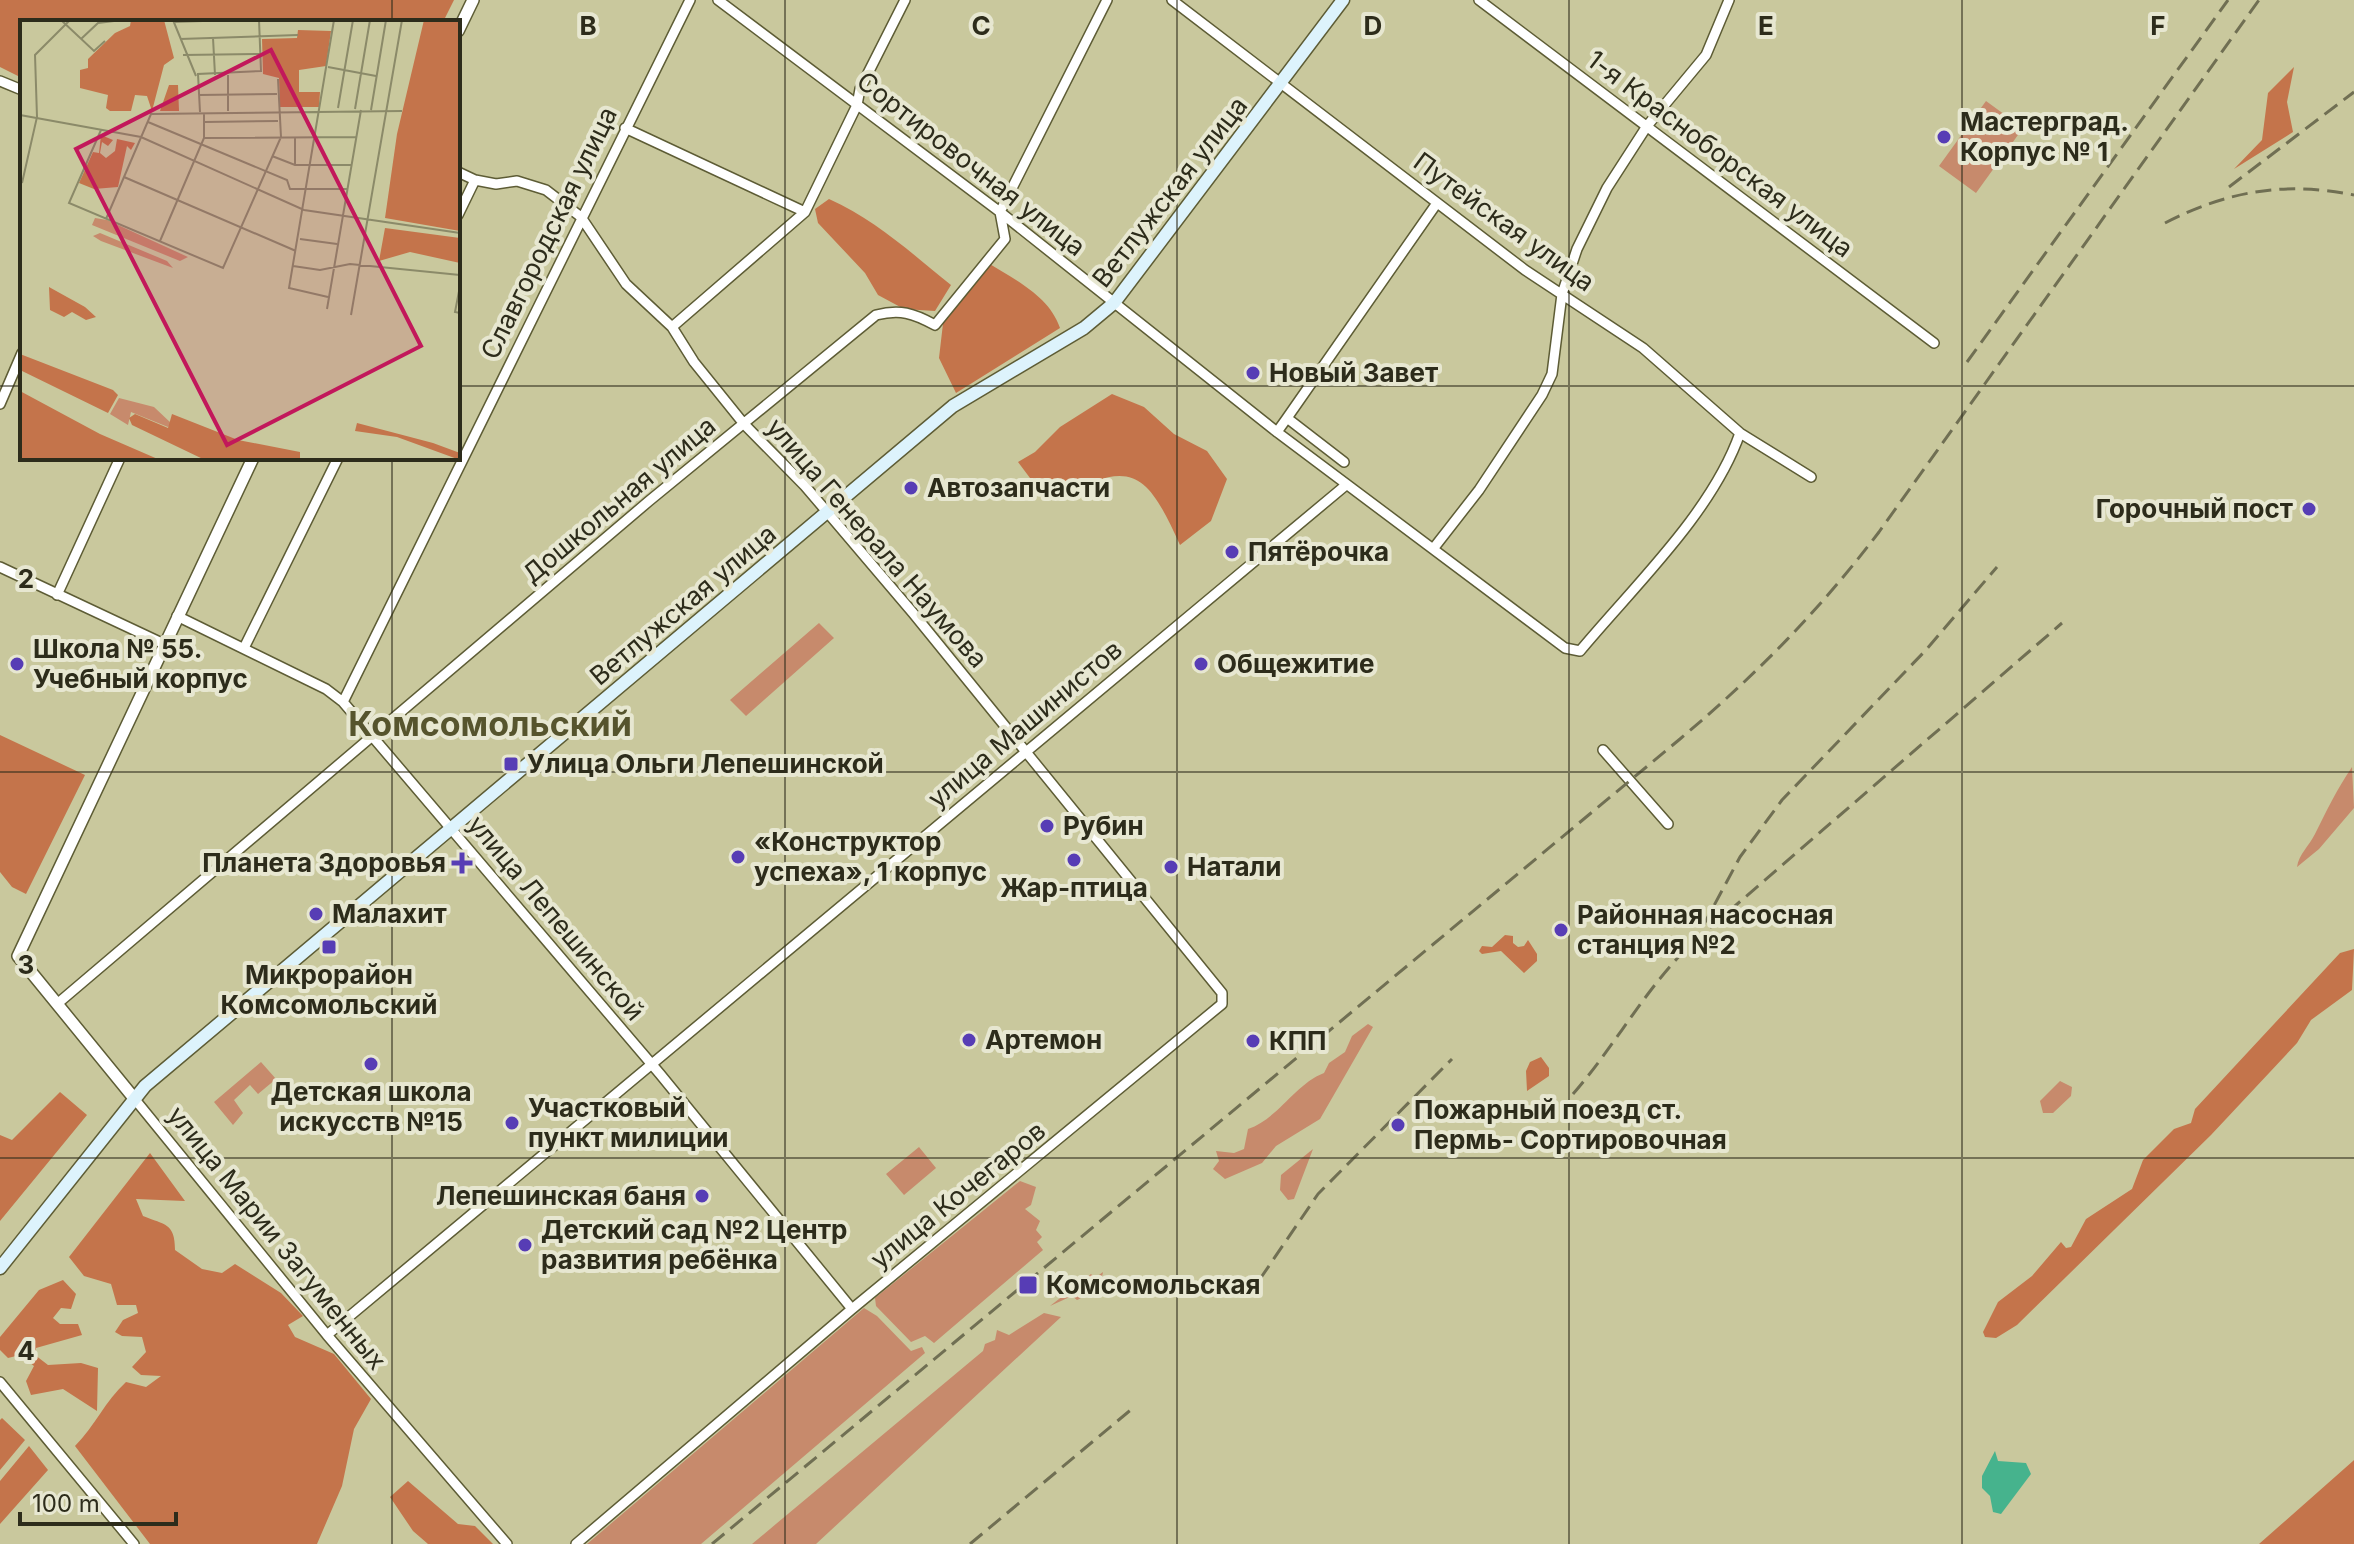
<svg xmlns="http://www.w3.org/2000/svg" width="2354" height="1544" viewBox="0 0 2354 1544" font-family="Inter,sans-serif">
  <rect width="100%" height="100%" fill="#c9c89d"/>
  <path fill="#c78a6c" d="M1986 101 2023 128 1976 193 1939 166Z
    M819 623 834 638 746 716 730 700Z
    M2352 767 2354 808 2319 849 2297 867C2299 854 2309 846 2315 834 2327 810 2337 789 2352 767Z
    M1368 1024 1373 1027 1320 1119 1276 1146 1262 1163 1225 1179 1213 1169 1219 1161 1216 1151 1234 1153 1244 1149 1248 1129C1278 1119 1295 1084 1324 1073L1329 1063 1345 1052 1352 1036Z
    M261 1062 276 1079 258 1094 250 1085 234 1100 243 1113 233 1125 214 1102Z
    M2060 1081 2072 1087 2071 1096 2053 1113H2043L2040 1101Z
    M919 1147 936 1168 904 1195 886 1174Z
    M1313 1149 1294 1199 1288 1200 1280 1190 1281 1175Z
    M1020 1181 1036 1187 1031 1205 1025 1209 1040 1221 1036 1230 1042 1237 1037 1242 1043 1250 934 1343 925 1336 911 1342 876 1306 875 1298Z
    M1103 1272C1102 1283 1087 1296 1077 1300L1072 1296 1050 1306 1091 1274 1095 1278Z
    M864 1308 877 1316 911 1351 922 1347 925 1353 701 1544H587Z
    M1044 1313 1061 1317 816 1544H752L983 1351 985 1344 995 1340 997 1330 1009 1335Z"/>
  <path fill="#c4744b" d="M0 0H454L443 22H22V78L0 67Z
    M2294 67 2287 102 2293 132 2234 169 2262 140 2268 93Z
    M829 199C876 220 911 253 951 285L935 311 904 309 878 295 865 273 818 223 815 209Z
    M985 261C1013 279 1049 295 1060 328L956 393 939 358 944 315Z
    M1112 394 1144 407 1174 434 1207 451 1227 479 1211 521 1180 545C1149 477 1134 455 1062 498L1036 486 1018 462 1035 452 1060 427Z
    M0 735 85 775 26 894 12 887 0 872Z
    M1505 935 1513 936V943L1518 947 1524 946 1528 940 1537 954V961L1524 973 1501 951 1482 954 1479 951 1482 946 1492 947Z
    M2354 949 2352 990 2311 1020 2297 1043 2211 1135 2017 1325 1996 1338 1985 1337 1983 1332 1998 1302 2032 1276 2061 1242 2066 1248 2071 1247 2086 1219 2132 1189 2143 1160 2174 1129 2191 1123 2195 1109 2340 953Z
    M1541 1057 1549 1068V1076L1527 1091 1526 1071 1530 1062Z
    M60 1092 87 1115 0 1221V1135L12 1140Z
    M150 1153 185 1201 136 1199 143 1216C165 1225 175 1223 175 1250L202 1269 222 1273 235 1264 281 1293 303 1316 288 1325 295 1337 334 1354 371 1399 354 1429 342 1486 317 1544H150L75 1446C95 1426 105 1401 126 1382L146 1387 161 1376 141 1375 132 1367 146 1352 142 1337 122 1336 115 1332 123 1320 138 1313 136 1305H117L111 1284 84 1276 69 1257Z
    M63 1280 76 1294 71 1309 61 1308 53 1318 60 1324H78L82 1335 36 1348 35 1355 48 1365 81 1363 98 1368 97 1411 63 1389 31 1395 26 1381 34 1366 20 1355 8 1358 0 1350V1337L39 1290Z
    M2 1418 25 1440 0 1470V1420Z
    M29 1446 48 1470 0 1524V1481Z
    M2354 1460V1544H2259L2353 1461Z
    M408 1481 458 1524 475 1526 493 1544H428L413 1531 390 1497Z"/>
  <path fill="#46b38d" d="M1995 1451 1998 1461 2026 1463 2031 1474 2001 1514 1993 1512 1990 1496 1982 1488V1476Z"/>
  <g fill="none" stroke-linecap="round" stroke-linejoin="round">
    <g stroke="#5d5c35" stroke-width="12">
      <path id="minor" d="M718 0 1000 212 1277 432 1565 648 1580 651C1634 586 1712 513 1740 433
        M1172 0 1525 270 1643 348 1740 433 1811 477
        M1479 0 1934 343
        M0 81 22 90
        M625 128 805 212
        M458 172 475 180 496 184 517 181 546 190 581 217 626 284 672 327 694 362 744 424 805 486 913 613 1222 993V1004L852 1309 576 1544
        M458 215 475 180
        M672 327 805 212 857 105 860 89 905 0
        M0 404 22 353
        M1287 418 1437 203
        M1277 432 1287 418 1344 462
        M1433 549 1479 490 1542 395 1552 374 1562 294 1577 249 1607 188 1647 126 1706 55 1729 0
        M0 567 164 644
        M57 595 120 458
        M177 616 326 689 343 702 660 1074 852 1309
        M244 648 338 458
        M343 702 690 0
        M1603 750 1668 824
        M57 1004 649 501 876 315C900 309 913 313 935 325L1005 239 1000 212 1107 0
        M133 1097 327 1335 507 1544
        M327 1335 1346 485
        M0 1382 134 1544"/>
    </g>
    <g stroke="#5d5c35" stroke-width="14">
      <path id="tertiary" d="M458 31 473 0
        M133 1097 18 956 253 458"/>
    </g>
    <g stroke="#5d5c35" stroke-width="15">
      <path id="secondary" d="M0 1268 145 1086 953 406 1084 328 1114 303 1343 0"/>
    </g>
    <use href="#minor" stroke="#fff" stroke-width="9"/>
    <use href="#tertiary" stroke="#fff" stroke-width="11"/>
    <use href="#secondary" stroke="#ddf3fc" stroke-width="12"/>
    <path stroke="#706f53" stroke-width="3" stroke-dasharray="16 8" stroke-linecap="butt" d="M2229 187 2354 92
      M2165 223C2227 191 2285 181 2354 195
      M1967 362 2228 0
      M1703 926 1740 857 1782 800 1925 651 1997 567
      M1573 1094C1615 1046 1645 989 1691 944L2062 623
      M1260 1279 1318 1194 1452 1059
      M712 1544 1680 739C1757 674 1818 612 1879 532L2259 0
      M970 1544 1133 1408"/>
  </g>
  <path fill="none" stroke="#2d2c1b" stroke-width="2" stroke-opacity="0.55" d="M392 0V22M785 0V1544M1177 0V1544M1569 0V1544M1962 0V1544M0 386H22M458 386H2354M392 458V1544M0 772H2354M0 1158H2354"/>
  <g fill="#573db5" stroke="#e7e7d1" stroke-width="3">
    <circle cx="1944" cy="137" r="8"/>
    <circle cx="1253" cy="373" r="8"/>
    <circle cx="911" cy="488" r="8"/>
    <circle cx="2309" cy="509" r="8"/>
    <circle cx="1232" cy="552" r="8"/>
    <circle cx="17" cy="664" r="8"/>
    <circle cx="1201" cy="664" r="8"/>
    <rect x="503" y="756" width="16" height="16" rx="4"/>
    <circle cx="1047" cy="826" r="8"/>
    <circle cx="738" cy="857" r="8"/>
    <circle cx="1074" cy="860" r="8"/>
    <path d="M458 851h8v8h8v8h-8v8h-8v-8h-8v-8h8z"/>
    <circle cx="1171" cy="867" r="8"/>
    <circle cx="316" cy="914" r="8"/>
    <circle cx="1561" cy="930" r="8"/>
    <rect x="321" y="939" width="16" height="16" rx="4"/>
    <circle cx="969" cy="1040" r="8"/>
    <circle cx="1253" cy="1041" r="8"/>
    <circle cx="371" cy="1064" r="8"/>
    <circle cx="512" cy="1123" r="8"/>
    <circle cx="1398" cy="1125" r="8"/>
    <circle cx="702" cy="1196" r="8"/>
    <circle cx="525" cy="1245" r="8"/>
    <rect x="1018" y="1275" width="20" height="20" rx="4"/>
  </g>
  <g text-anchor="middle" stroke-width="8" stroke-linejoin="round" paint-order="stroke">
    <g font-size="26" font-weight="bold" fill="#2d2c1b" stroke="#e7e7d1" text-anchor="start">
      <text x="1960" y="131">Мастерград.<tspan x="1960" dy="30">Корпус № 1</tspan></text>
      <text x="1269" y="382">Новый Завет</text>
      <text x="927" y="497">Автозапчасти</text>
      <text x="2293" y="518" text-anchor="end">Горочный пост</text>
      <text x="1248" y="561">Пятёрочка</text>
      <text x="33" y="658">Школа № 55.<tspan x="33" dy="30">Учебный корпус</tspan></text>
      <text x="1217" y="673">Общежитие</text>
      <text x="527" y="773">Улица Ольги Лепешинской</text>
      <text x="1063" y="835">Рубин</text>
      <text x="754" y="851">«Конструктор<tspan x="754" dy="30">успеха», 1 корпус</tspan></text>
      <text x="446" y="872" text-anchor="end">Планета Здоровья</text>
      <text x="1187" y="876">Натали</text>
      <text x="1074" y="897" text-anchor="middle">Жар-птица</text>
      <text x="332" y="923">Малахит</text>
      <text x="1577" y="924">Районная насосная<tspan x="1577" dy="30">станция №2</tspan></text>
      <text x="329" y="984" text-anchor="middle">Микрорайон<tspan x="329" dy="30">Комсомольский</tspan></text>
      <text x="985" y="1049">Артемон</text>
      <text x="1269" y="1050">КПП</text>
      <text x="371" y="1101" text-anchor="middle">Детская школа<tspan x="371" dy="30">искусств №15</tspan></text>
      <text x="528" y="1117">Участковый<tspan x="528" dy="30">пункт милиции</tspan></text>
      <text x="1414" y="1119">Пожарный поезд ст.<tspan x="1414" dy="30">Пермь- Сортировочная</tspan></text>
      <text x="686" y="1205" text-anchor="end">Лепешинская баня</text>
      <text x="541" y="1239">Детский сад №2 Центр<tspan x="541" dy="30">развития ребёнка</tspan></text>
      <text x="1046" y="1294">Комсомольская</text>
    </g>
    <g font-size="26" fill="#2d2c1b" stroke="#e7e7d1">
      <text transform="translate(1720 154) rotate(37)" y="9">1-я Красноборская улица</text>
      <text transform="translate(971 164) rotate(38)" y="9">Сортировочная улица</text>
      <text transform="translate(1170 192) rotate(-52)" y="9">Ветлужская улица</text>
      <text transform="translate(1504 222) rotate(36)" y="9">Путейская улица</text>
      <text transform="translate(549 233) rotate(-64)" y="9">Славгородская улица</text>
      <text transform="translate(619 500) rotate(-40)" y="9">Дошкольная улица</text>
      <text transform="translate(877 543) rotate(49)" y="9">улица Генерала Наумова</text>
      <text transform="translate(683 605) rotate(-40)" y="9">Ветлужская улица</text>
      <text transform="translate(1025 724) rotate(-40)" y="9">улица Машинистов</text>
      <text transform="translate(556 918) rotate(50)" y="9">улица Лепешинской</text>
      <text transform="translate(958 1195) rotate(-39)" y="9">улица Кочегаров</text>
      <text transform="translate(277 1238) rotate(51)" y="9">улица Марии Загуменных</text>
    </g>
    <g font-size="34" font-weight="bold" fill="#56542d" stroke="#e7e7d1">
      <text x="490" y="736">Комсомольский</text>
    </g>
  </g>
  <g transform="translate(20 20)">
    <rect width="440" height="440" fill="#c9c89d"/>
    <path d="M75 198 87 200 168 237 160 241 72 205ZM80 213 147 241 153 248 81 221 73 216ZM99 378 134 387 152 404 148 407 111 392 108 405 90 394Z" fill="#c78a6c"/>
    <path d="M111 0H144L154 38 144 45 132 91 127 76 115 75 111 91H90L86 88 88 75 60 68V50L68 48V39L95 13 110 6ZM404 0H440V211L365 198 377 114ZM278 10 311 11 306 46 279 50V72H300L299 87H260L259 58 243 54 242 19 277 18ZM149 65H158L159 91H140ZM81 115 93 120 88 126 82 122 80 133 86 138 95 131 97 119 115 123 111 130 107 126 98 167 74 169 59 163 73 132 79 133ZM365 208 440 218V243L390 232 359 241ZM29 267 65 287 76 297 66 300 52 292 44 297 30 290ZM0 334 93 370 98 375 88 393 0 350ZM0 371 80 414 140 440H0ZM115 394 148 408 152 394 218 420 280 432V440H185L112 405 109 398ZM337 403 413 423 440 433V440L377 417 335 411Z" fill="#c4744b"/>
    <path fill="none" stroke="#8b8a69" stroke-width="2" d="M41 0 74 31 85 21M153 0 176 56M153 2 213 0M193 18 195 55M61 19 78 3 102 0M160 19 278 15M163 35 240 34M308 47 356 56M208 55V91M179 75 257 74M318 88 333 0M335 89 350 0M351 90 366 0M180 92 178 54 241 51 239 0M0 95 121 117 284 190 440 213M128 102 267 160 270 169H327M185 102 258 101M81 110 49 183 203 248 261 117 258 59M275 117V145M184 118 336 117M252 136 275 145H331M104 157 276 231M2 163 17 97 15 35 50 0M86 199 131 94 382 91M280 219 317 224M140 221 184 118V93M273 246 300 250 330 244 440 255M440 266 435 292 440 293M308 277 269 268 314 0M307 289 341 90M331 295 382 0"/>
    <path fill="#c2185b" fill-opacity="0.15" stroke="#c2185b" stroke-width="4" d="M251 30 401 326 207 425 56 129Z"/>
    <rect width="440" height="440" fill="none" stroke="#2d2c1b" stroke-width="4"/>
  </g>
  <g font-size="26" text-anchor="middle" font-weight="bold" fill="#2d2c1b" stroke="#e7e7d1" stroke-width="8" stroke-linejoin="round" paint-order="stroke">
    <text x="588" y="35">B</text>
    <text x="981" y="35">C</text>
    <text x="1373" y="35">D</text>
    <text x="1766" y="35">E</text>
    <text x="2158" y="35">F</text>
    <text x="26" y="588">2</text>
    <text x="26" y="974">3</text>
    <text x="26" y="1360">4</text>
  </g>
  <path d="M20 1512v12h156v-12" fill="none" stroke="#2d2c1b" stroke-width="4"/>
  <text x="32" y="1512" font-size="24" fill="#2d2c1b" stroke="#e7e7d1" stroke-width="6" paint-order="stroke">100 m</text>
</svg>
